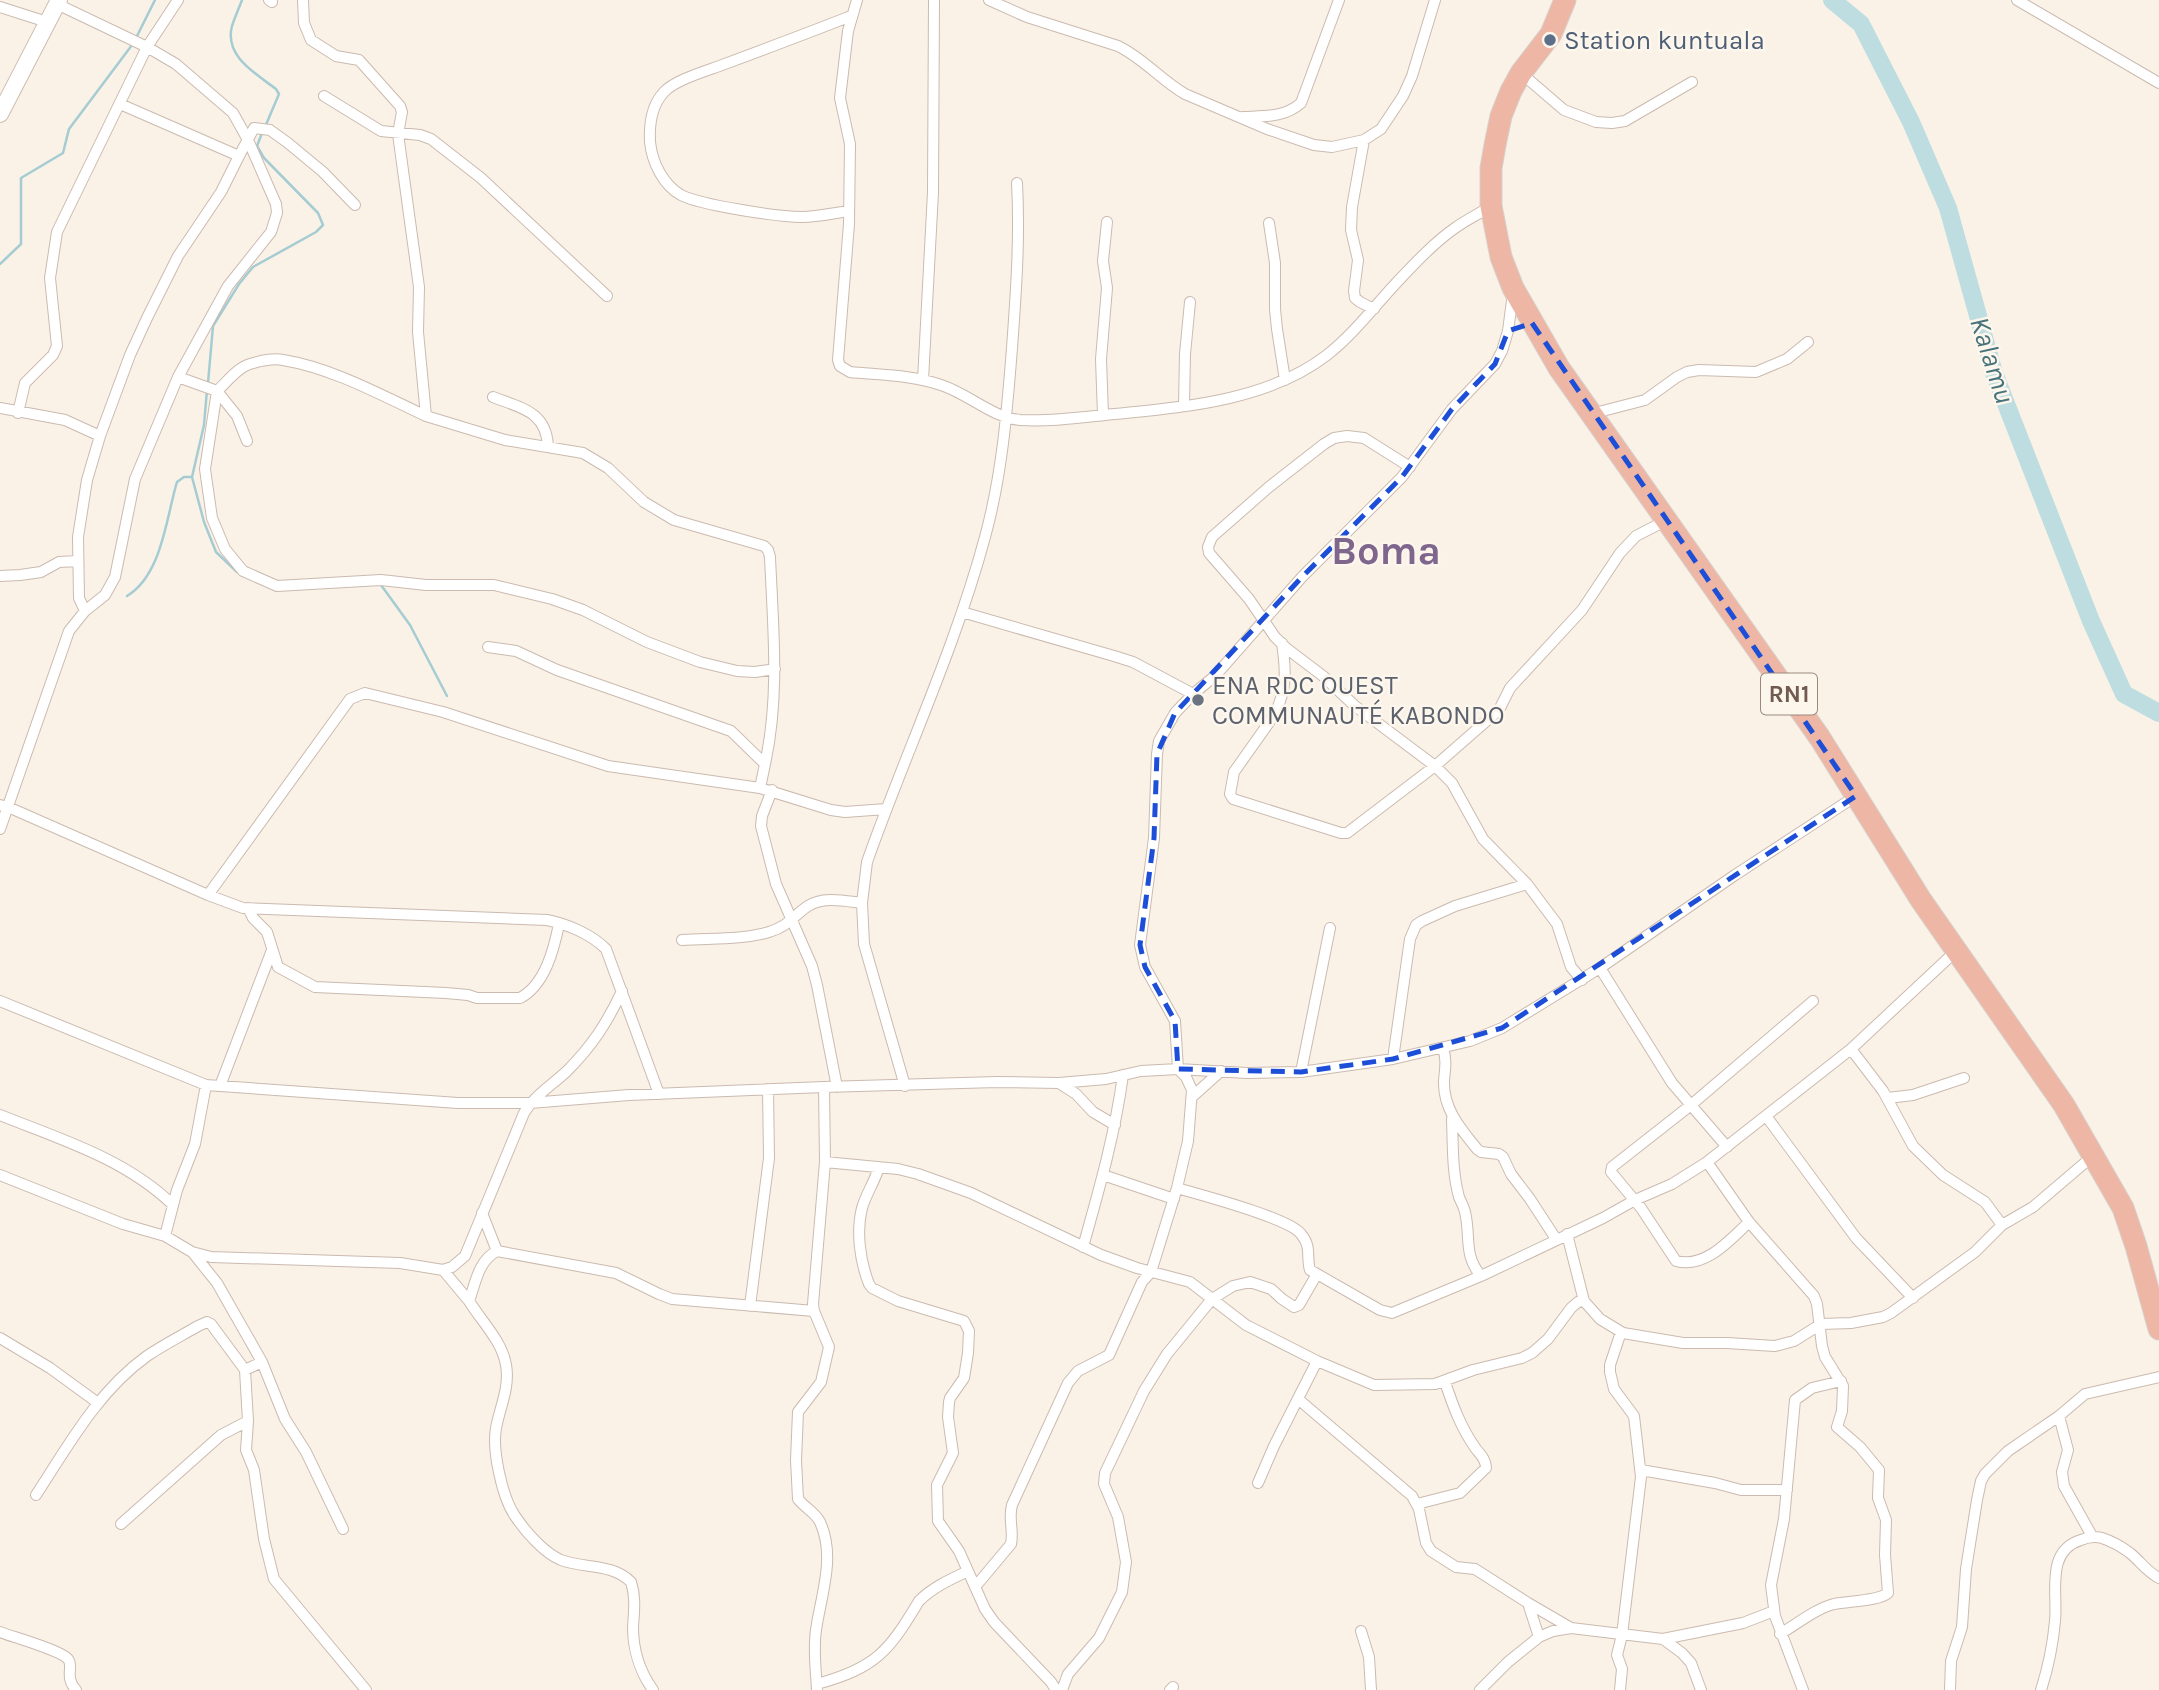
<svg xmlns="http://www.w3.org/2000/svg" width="2159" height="1690" viewBox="0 0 2159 1690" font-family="Karla,sans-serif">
  <rect width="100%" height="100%" fill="#faf2e7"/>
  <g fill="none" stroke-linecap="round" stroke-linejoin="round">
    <path stroke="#a5ccd2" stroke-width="2.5" d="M242 0C239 8 235 17 232 26 224 56 255 73 276 89L279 94 265 127
      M135 40 155 0
      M0 264 21 244V178L63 153 69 129 132 45
      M208 383 213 326 239 284 253 267 316 232 323 225 318 213 264 158 257 146 262 133
      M207 390 204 425 192 477 204 522 216 552 237 572
      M381 585 410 625 447 696
      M127 596C162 575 166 518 177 482L184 477H191"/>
    <path stroke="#bedde1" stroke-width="18" d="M1832 0 1861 24 1911 122 1948 208 1994 373 2091 621 2124 694 2159 713"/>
    <g stroke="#cbbaaf" stroke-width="12">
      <path id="street" d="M269 0 272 2
        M303 0 304 23 311 40 336 56 359 60 400 106 402 112 398 134 419 287 418 332 426 416 505 440 583 453 608 468 644 502 674 520 764 546 768 550 770 557C773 627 780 696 765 764
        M857 0 848 31 840 98 850 144 849 224 838 360 840 366 850 372C880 375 913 375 941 385 969 394 991 417 1020 420 1051 422 1084 417 1115 414 1186 407 1269 400 1327 355 1355 333 1376 304 1400 279 1417 261 1435 242 1455 228 1466 220 1479 214 1491 206
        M989 0 1027 17 1118 46C1143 58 1161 80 1185 94L1267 129 1314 145 1332 147 1364 140 1381 129 1403 96 1412 76 1435 0
        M2017 0 2159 83
        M0 7 47 22
        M1521 73 1564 110 1596 122 1612 123 1625 121 1692 82
        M324 96 381 131 420 135 431 139 481 178 607 296
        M120 104 239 156 254 128 270 130 288 143 323 172 355 205
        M1243 117C1264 116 1284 118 1301 103L1339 0
        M1364 140 1352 207 1351 230 1358 260 1354 291 1355 298 1360 302 1374 309
        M849 211C834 213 817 217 802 217 779 217 700 205 681 195 663 185 652 162 650 142 649 124 651 106 664 92 675 80 706 71 722 65 765 49 808 33 851 16
        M1269 223 1275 263V309L1277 329 1285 380
        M178 377 217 391C226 383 238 367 250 364 260 361 273 358 283 360 332 368 381 395 426 416
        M923 380 933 192 934 0
        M217 391 205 469 212 518 225 549 243 571 277 586 381 580 426 585H494L552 599 583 610 647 642 700 662 737 671 755 672 775 669
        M217 391 237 416 247 441
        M493 397C521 408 546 411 548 446
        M1184 405 1185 354 1190 302
        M0 408 65 420 100 436
        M18 413 25 383 53 355 57 346 50 278 57 232 147 47 178 0
        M1591 414 1645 400 1677 377 1687 372 1699 370 1756 372 1787 359 1808 342
        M1103 415 1101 359 1107 288 1103 261 1107 222
        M1410 467 1364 438 1347 436 1334 438 1324 444 1269 487 1212 537 1208 547 1209 553 1249 599 1275 637 1286 648 1323 676 1355 706 1435 766 1452 783 1483 839 1527 884 1557 924 1571 967 1582 980
        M0 576 20 575 41 572 59 562 78 561
        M85 611 79 598 78 537 87 480 100 436 130 355 147 318 178 256 221 192 239 156
        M962 612 1114 656 1133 662 1193 694 1175 713 1159 741 1157 754 1154 838 1140 945 1145 967 1175 1021 1178 1069 1247 1073 1301 1072 1393 1059 1470 1041 1502 1028 1600 968 1735 875 1856 796
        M1282 643C1286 670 1287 688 1275 714L1234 772 1230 794 1233 799 1341 833H1347L1435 766 1499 710 1510 688 1582 610 1620 553 1636 536 1667 520
        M488 647 516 651 557 670 731 731 765 764 760 788
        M1193 694 1215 676 1302 577 1402 477 1452 409 1495 364 1502 351 1508 331 1513 293
        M772 790 762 816 761 826 776 884 812 966 817 985 837 1087
        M0 805 8 807 208 895 243 908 547 920C567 924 591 934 606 949L659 1094
        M0 829 69 631 85 611 105 595 115 577 135 479 178 377 228 286 271 232 277 213 276 204 248 140 233 113 176 64 147 47 57 4
        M208 895 350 699 365 693 443 712 608 766 760 788 831 810 845 812 886 809
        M248 908 253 918 267 932 278 967 315 987 446 993 468 995 477 998H520C545 985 554 949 559 924
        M682 940C710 938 742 940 769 932 789 926 793 916 808 906 823 896 845 901 862 903
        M1600 968 1672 1083 1727 1147
        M0 1001 206 1085 458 1103H530L629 1095 824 1087 997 1082 1059 1083 1106 1079 1141 1071 1178 1069 1186 1077 1192 1090 1188 1141 1177 1188 1151 1272 1142 1282 1109 1355 1078 1371 1068 1383 1012 1505C1008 1519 1014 1530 1011 1544L975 1587
        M1443 1048C1447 1062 1445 1067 1444 1081 1443 1109 1461 1129 1477 1149L1481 1152 1499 1154 1503 1157 1511 1174 1530 1199 1556 1239
        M1851 1049 1883 1091 1913 1146 1943 1175 1985 1202 2002 1225
        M1393 1059 1410 939 1416 925 1422 921 1455 906 1527 884
        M1301 1072 1330 928
        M1059 1083 1076 1094 1093 1112 1115 1125
        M220 1086 272 950
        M905 1086 864 944 862 903 867 862C905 754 955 649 985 537 1002 475 1007 412 1012 348 1016 293 1020 238 1017 183
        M1193 1096 1221 1071
        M1888 1098 1913 1095 1964 1078
        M0 1115C60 1139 126 1159 173 1205
        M1766 1116 1856 1238 1913 1298
        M1452 1119C1453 1145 1452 1172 1459 1197 1461 1202 1464 1207 1465 1212 1471 1236 1463 1255 1481 1276
        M825 1162 898 1169 918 1174 971 1193 1101 1255 1137 1268 1190 1282 1246 1325 1317 1361 1374 1385 1435 1384 1473 1370 1522 1358 1532 1353 1548 1339 1571 1308 1578 1302 1584 1301
        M1707 1162 1749 1222 1814 1296 1817 1304 1822 1346 1825 1357 1843 1386 1842 1411 1837 1427 1860 1447 1879 1470 1878 1498 1886 1520 1885 1555 1888 1593C1879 1601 1848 1601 1834 1604 1815 1609 1797 1624 1780 1634
        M879 1167C875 1181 866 1194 862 1208 856 1232 860 1261 869 1284L872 1288 898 1301 964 1321 969 1331 968 1353 964 1378 950 1398 949 1402 948 1417 953 1453 937 1485 938 1521 959 1551 985 1609 994 1622 1051 1682 1056 1690
        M0 1175 123 1224 165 1236 192 1252 211 1257 400 1263 443 1270 452 1267 465 1256 524 1113C534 1096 552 1085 567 1071 592 1046 607 1023 622 991
        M1103 1175 1174 1199
        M1177 1188C1201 1195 1289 1218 1301 1234 1312 1247 1306 1257 1310 1270L1380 1310 1392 1313 1481 1276 1603 1218 1635 1200 1672 1184 1707 1162 1851 1049 1956 951
        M482 1213 497 1251C478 1261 476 1282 469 1301 482 1322 502 1341 506 1365 510 1387 500 1407 496 1428 492 1450 502 1497 515 1516 525 1531 544 1553 561 1560 585 1569 612 1563 631 1582 636 1597 634 1611 633 1627 633 1649 640 1672 653 1690
        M1749 1222C1730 1240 1705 1269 1676 1261L1641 1208 1611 1172 1612 1167 1691 1105 1813 1001
        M1567 1234 1584 1301 1600 1319 1623 1333 1683 1343H1727L1775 1346 1794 1341 1821 1324 1851 1323 1883 1317 1891 1313 1975 1252 2002 1225 2033 1207 2094 1155
        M165 1236 177 1190 195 1144 206 1085
        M1083 1247C1099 1190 1115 1134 1123 1075
        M497 1251 616 1273 659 1294 672 1299 814 1311
        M193 1253 217 1283 262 1362 285 1419 306 1452 343 1529
        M443 1270 469 1301
        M750 1306 769 1158 768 1089
        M0 1338 50 1368 98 1403
        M1298 1399 1412 1496 1419 1509 1426 1543 1431 1551 1456 1567 1475 1569 1528 1603 1571 1628
        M2059 1416 2068 1450 2062 1472 2064 1486 2092 1536
        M248 1421 246 1450 254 1470 264 1539 274 1579 366 1690
        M1641 1470 1715 1483 1741 1490H1787
        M1258 1483 1274 1446 1317 1361
        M36 1495C68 1446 98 1391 147 1356 163 1345 181 1336 198 1326L207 1322 211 1324 245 1370
        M1417 1504 1460 1493 1486 1468C1486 1460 1481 1455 1476 1449 1461 1428 1453 1406 1445 1382
        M121 1524 221 1435 248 1421 245 1370 262 1362
        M1528 1603 1539 1637
        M1361 1631 1369 1657 1371 1690
        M0 1632C13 1637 60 1650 68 1659 74 1666 64 1677 76 1690
        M1663 1639 1743 1623 1774 1611
        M817 1684C876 1668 889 1651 919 1601 933 1587 951 1579 968 1571
        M817 1690C816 1670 813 1650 816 1630 821 1595 836 1557 820 1522 815 1512 805 1508 798 1499L796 1460 798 1412 821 1382 829 1347 814 1311 813 1304 825 1162 824 1087
        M1062 1690 1068 1674 1099 1638 1122 1592 1126 1562 1118 1517 1104 1484 1105 1473 1144 1391 1167 1354 1212 1299 1233 1286 1250 1282 1271 1289 1282 1299 1294 1307 1299 1305 1317 1274
        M1170 1690 1173 1687
        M1480 1690 1508 1662 1539 1637 1553 1631 1571 1628 1663 1639 1682 1653 1691 1663 1701 1690
        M1620 1690 1622 1669 1617 1655 1622 1635 1641 1477 1634 1416 1614 1389 1610 1372V1365L1621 1332
        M1803 1690 1775 1616 1771 1585 1784 1519 1795 1400 1812 1388 1841 1381
        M1950 1690 1951 1661 1962 1627 1966 1569 1977 1500 1981 1481 1985 1474 2008 1451 2059 1416 2085 1394 2159 1377
        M2041 1690C2048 1668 2053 1644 2055 1621 2058 1593 2045 1551 2081 1540 2088 1537 2094 1536 2102 1538 2111 1541 2122 1547 2130 1553 2141 1562 2147 1572 2159 1578"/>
    </g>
    <g stroke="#cfbcaf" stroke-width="18">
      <path id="secondary" d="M0 114 59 0"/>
    </g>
    <g stroke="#d7d1cd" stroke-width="23">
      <path id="highway" d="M1565 0 1551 34 1521 73 1511 91 1501 116 1495 145 1491 168V206L1501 257 1513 288 1559 368 1820 738 1921 900 2064 1105 2123 1208 2136 1246 2159 1329"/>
    </g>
    <use href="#street" stroke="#fff" stroke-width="10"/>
    <use href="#secondary" stroke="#fff" stroke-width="16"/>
    <use href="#highway" stroke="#edb6a5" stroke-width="21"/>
  </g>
  <path fill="none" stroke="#1d4ed8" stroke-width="5" stroke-dasharray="14 9" stroke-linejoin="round" d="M1532 323 1856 796 1502 1028 1393 1059 1301 1072 1178 1069 1175 1021 1145 967 1140 945 1154 838 1157 754 1175 713 1302 577 1402 477 1452 409 1495 364 1508 331Z"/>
  <circle fill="#5c6f8a" stroke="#fdf6ed" stroke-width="2.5" cx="1550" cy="40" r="7"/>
  <circle fill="#6b7280" stroke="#fdf6ed" stroke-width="2.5" cx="1198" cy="700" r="7"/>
  <g text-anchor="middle" stroke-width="5" stroke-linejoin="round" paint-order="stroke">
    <rect fill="#fdf6ed" stroke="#9b897e" stroke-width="2" x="1761" y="673.5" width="56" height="41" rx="5"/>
    <g font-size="24" font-weight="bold" fill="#715a4e">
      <text x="1789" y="702">RN1</text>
    </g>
    <g font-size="26" fill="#4e5e75" stroke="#fdf6ed" text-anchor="start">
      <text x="1564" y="49">Station kuntuala</text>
    </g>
    <g font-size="26" fill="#5b616d" stroke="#fdf6ed" text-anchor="start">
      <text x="1212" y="694">ENA RDC OUEST<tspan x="1212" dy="30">COMMUNAUTÉ KABONDO</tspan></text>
    </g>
    <g font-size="28" font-style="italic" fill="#47737b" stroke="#fdf6ed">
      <text transform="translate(1993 360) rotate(72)" y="10">Kalamu</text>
    </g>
    <g font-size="40" font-weight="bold" fill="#7f668d" stroke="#fdf6ed">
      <text x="1386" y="564">Boma</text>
    </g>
  </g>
</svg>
